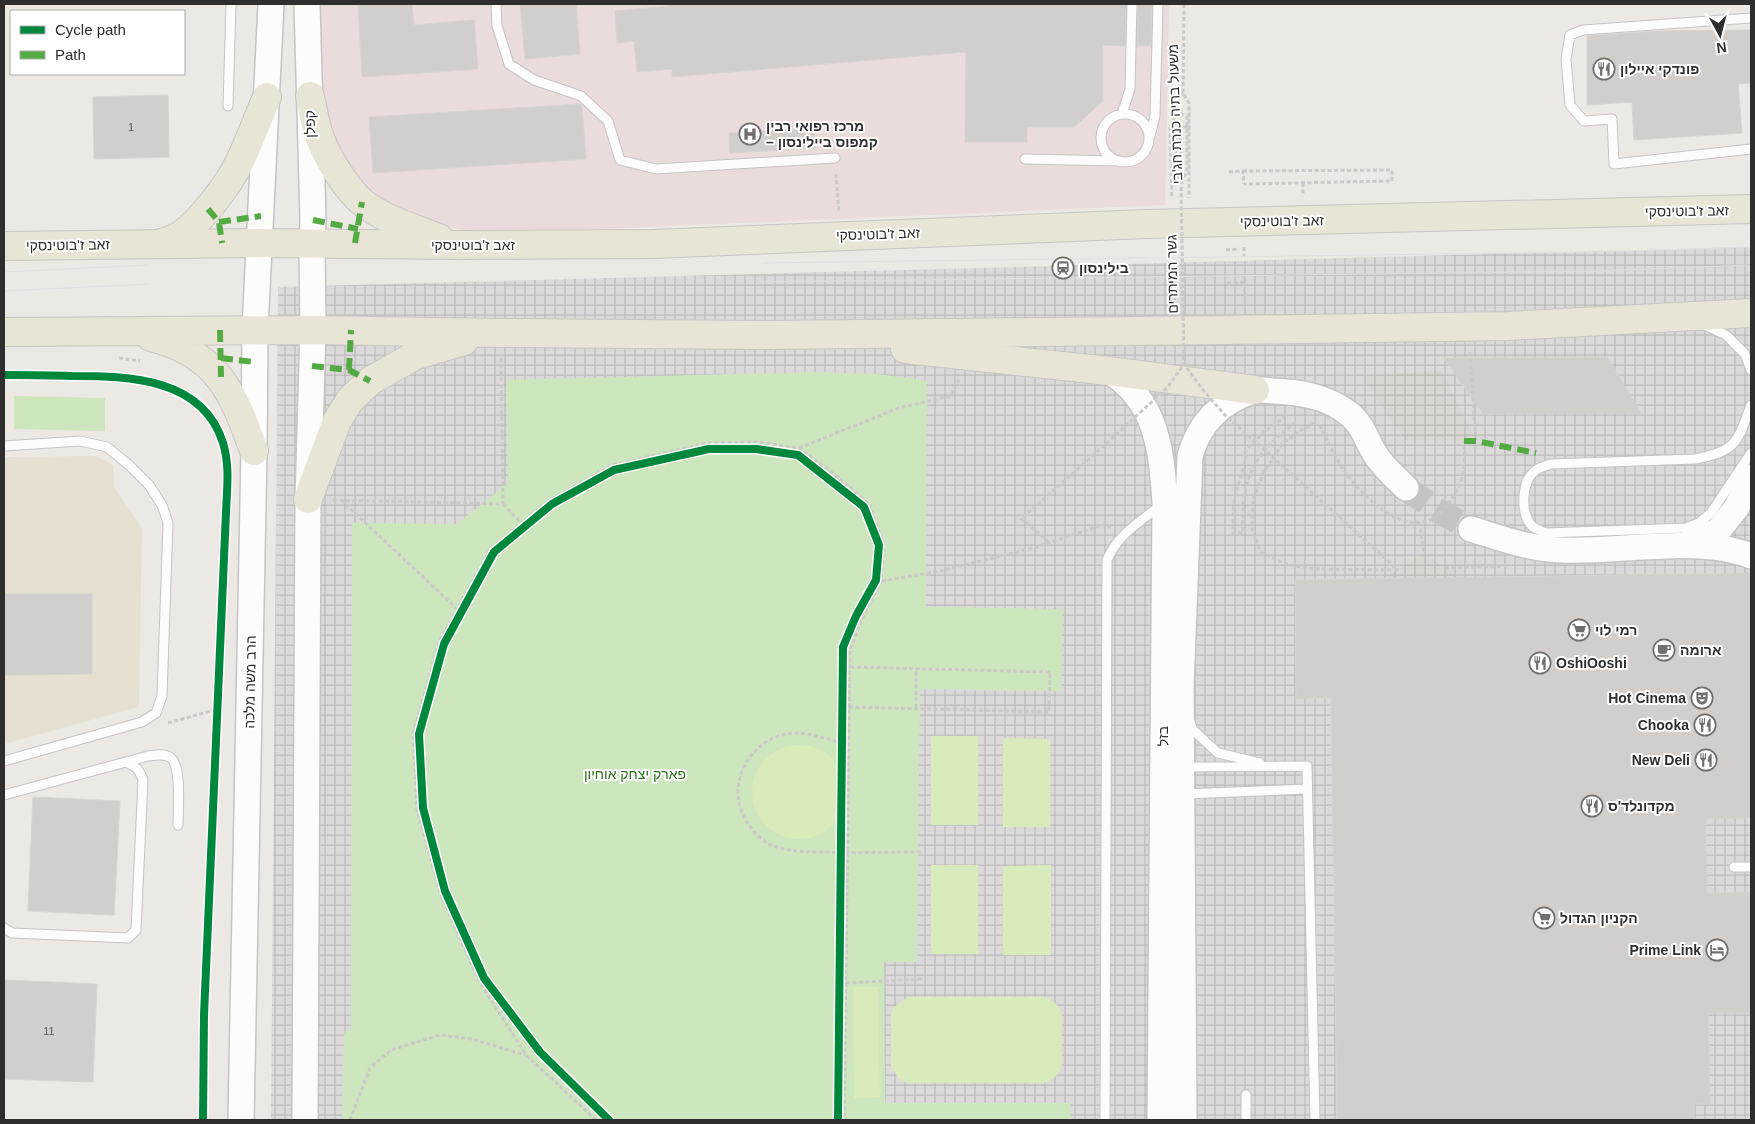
<svg xmlns="http://www.w3.org/2000/svg" width="1755" height="1124" viewBox="0 0 1755 1124" font-family="Helvetica,Heebo,sans-serif">
  <defs>
    <pattern id="industrial-grid" width="8" height="8" patternUnits="userSpaceOnUse" patternTransform="scale(1.25)"><rect width="8" height="8" fill="#dcd9db"/><path d="M0 4h8M4 0v8" fill="none" stroke="#bdbbbc"/></pattern>
    <pattern id="plaza-grid" width="8" height="8" patternUnits="userSpaceOnUse" patternTransform="scale(1.25)"><rect width="8" height="8" fill="#dad6d2"/><path d="M0 4h8M4 0v8" fill="none" stroke="#bbb8b5"/></pattern>
  </defs>
  <rect width="100%" height="100%" fill="#ece8e4"/>
  <path fill="url(#industrial-grid)" d="M1751 247V1120H271L278 287Z"/>
  <path fill="#e6e0d3" d="M96 456 113 465 114 487 142 528 139 707 4 744V457Z"/>
  <path fill="#e9dcdb" d="M321 4H1169L1165 205 483 234 418 221 381 203 354 181 339 150 319 98Z"/>
  <path fill="#cee6be" d="M816 372 878 374 927 381 926 607 1063 609 1061 691 920 689 917 962H884L885 1103H1070L1071 1120H342L344 1033 351 1029 352 523 457 524 508 483 506 380Z
    M14 396 105 398V431L14 429Z"/>
  <path fill="#d9eabb" d="M931 736H978V825H931Z
    M1003 738 1050 739V827H1003Z
    M752 792a47 47 0 1 1 94 0a47 47 0 1 1-94 0Z
    M931 865H978V954H931Z
    M1051 865V955H1003V866Z
    M853 987H878L880 1097 854 1098Z
    M908 997H1045C1054 1001 1059 1005 1062 1014V1066C1058 1075 1054 1080 1044 1083H907L899 1079 891 1066V1014L894 1007Z"/>
  <path fill="url(#plaza-grid)" d="M1441 370 1476 441 1405 440 1362 377Z
    M1424 553 1459 578 1379 579 1398 570Z"/>
  <path fill="#d1cecb" stroke="#d7d4d0" d="M358 4H412L414 25 474 20 478 69 362 77Z
    M520 4H576L580 54 525 59Z
    M670 4H1126L1125 46 1103 45V101L1074 127H1027V142H965L966 52 672 77V69L637 72 634 41 617 43 615 11 670 6Z
    M1138 4H1152L1151 46H1137Z
    M1751 30V83L1738 84 1742 133 1634 140 1632 102 1587 105V36L1658 31Z
    M168 95 169 157 94 159 93 97Z
    M580 104 582 106 586 159 373 173 369 117Z
    M814 129 815 148 730 153 729 133Z
    M1607 357 1641 413 1483 414 1444 358Z
    M1751 573V818L1706 819 1707 893 1751 892V1013H1708L1710 1104H1694V1120H1337L1331 698 1296 699 1295 580Z
    M4 594H92V674L4 675Z
    M33 797 120 801 114 915 28 911Z
    M4 980 97 984 93 1082 4 1079Z"/>
  <g fill="none" stroke-linecap="round" stroke-linejoin="round">
    <path stroke="#c6c3c0" stroke-width="25" stroke-dasharray="25 12" stroke-linecap="butt" d="M1406 488 1434 508 1471 529"/>
    <g stroke="#c5c4c5" stroke-width="11">
      <path id="lane" d="M496 4 497 26 509 64 534 80 581 96 608 121 620 160 656 169 835 158
        M1751 18 1583 30 1570 35 1566 59 1570 105 1584 121 1612 119 1614 164 1751 149
        M228 106 231 4
        M1101 138a24 24 0 1 1 48 0a24 24 0 1 1-48 0Z
        M1122 114 1130 89 1132 4
        M1150 136 1155 116 1158 4
        M1025 159 1117 161
        M1702 324 1726 335 1745 354 1751 370
        M1751 405C1737 443 1737 451 1695 459L1551 464C1546 466 1540 467 1536 470 1521 481 1520 513 1532 526 1535 529 1541 531 1546 533L1686 528 1699 523 1711 513 1751 453
        M4 446 80 441 107 447 130 466 149 485 162 505 168 523 162 696 156 713 142 722 4 761
        M1190 721 1192 729 1218 753 1260 763
        M1183 767 1307 766 1315 1120
        M1183 794 1307 789
        M4 795 148 756C155 755 165 753 171 758 182 768 178 810 178 825
        M1734 867H1751
        M4 928 12 933 128 938 136 930 143 780C139 769 136 766 125 762
        M1105 1120 1107 560C1118 534 1140 522 1161 505
        M1246 1120V1095"/>
    </g>
    <g stroke="#c5c4c5" stroke-width="28">
      <path id="secondary" d="M1109 371C1158 402 1161 450 1165 502L1160 1120
        M1471 529C1500 538 1530 549 1561 550 1615 552 1671 540 1726 549 1735 551 1743 552 1751 556
        M1687 544 1718 531 1737 507 1751 477
        M241 1120 254 451 255 329 271 4
        M305 1120 308 499 313 330 312 244 313 220 307 4
        M1184 1120 1181 686 1190 456C1199 423 1220 402 1253 391 1259 389 1266 390 1272 391 1299 392 1326 396 1348 413 1362 423 1367 441 1375 454 1384 468 1395 477 1406 488"/>
    </g>
    <g stroke="#c6c5c4" stroke-width="30">
      <path id="primary" d="M310 96C313 110 315 125 320 138 327 158 346 188 362 202 384 220 414 228 439 238
        M161 243C166 242 171 240 176 238 197 227 230 183 240 161 250 140 258 118 267 97
        M4 246 259 243 457 245 653 244 1147 224 1751 209
        M4 332 313 330 501 333 767 335 1227 330 1508 326 1751 313
        M151 337C218 354 233 392 254 451
        M905 349 1109 371 1255 390
        M308 499 337 421 350 400 370 381 416 355 464 341"/>
    </g>
    <path stroke="#c9c9c8" stroke-width="3" stroke-dasharray="4 2.5" stroke-linecap="butt" d="M1184 4 1183 93 1189 103V198
      M1172 104 1183 93
      M1171 113H1180
      M1170 127 1172 198
      M1170 127H1189
      M1171 164H1181L1180 129
      M1243 171 1392 170V181L1244 184
      M1229 172 1243 171 1244 184
      M836 174 839 212
      M1303 183V195
      M1244 247V257
      M1226 250 1238 249
      M1244 275 1245 303
      M1227 283 1244 282
      M1470 352 1476 441
      M119 358 140 361
      M1286 416 1263 433 1245 451C1247 467 1238 481 1235 497 1233 509 1233 521 1233 533H1243C1241 478 1253 453 1298 421
      M1315 423 1303 429 1282 444 1263 474 1253 499 1252 530 1261 552 1285 564 1314 569 1398 570
      M1320 425C1327 440 1334 455 1343 469 1359 493 1398 533 1430 520 1437 518 1443 511 1447 505 1464 485 1466 466 1464 441
      M799 448 899 408 950 396 959 380
      M1286 469 1398 570
      M333 500 503 504 501 356
      M341 500 457 609
      M503 504 521 523
      M1419 522 1424 553
      M1049 542 1021 519 1087 461
      M1445 568 1507 566
      M882 581 940 571 1033 548 1105 524 1111 528
      M849 707 1049 712 1050 672 850 667
      M916 708V668
      M168 723 218 709
      M849 745C829 740 803 729 782 735 743 746 725 792 749 825 754 833 763 842 771 845 789 852 808 852 827 852 859 853 891 852 922 852
      M846 983 923 979
      M350 1120 370 1068 391 1050 440 1035 472 1039 525 1055
      M596 1120 526 1055 479 981 440 893 417 809 413 734 439 642 490 549 548 501 612 465 708 443 758 442 799 448 838 477 869 504 884 544 881 581 861 621 850 649 844 1120"/>
    <use href="#lane" stroke="#fcfcfb" stroke-width="9"/>
    <use href="#secondary" stroke="#fcfcfb" stroke-width="25"/>
    <use href="#primary" stroke="#e8e4d6" stroke-width="28"/>
    <path stroke="#dfdfe1" stroke-width="1" d="M762 263 1598 252 1751 247
      M4 272 149 265
      M762 282 1598 271 1751 265
      M4 291 150 284"/>
    <path stroke="#c9c9c8" stroke-width="3" stroke-dasharray="4 2.5" stroke-linecap="butt" d="M1180 113 1174 117 1176 169 1181 183 1184 364 1203 390 1225 415 1286 469
      M1180 113 1187 117V170L1182 183
      M1180 114V129
      M1087 461 1167 388 1184 364"/>
    <path stroke="#54ab44" stroke-width="6" stroke-dasharray="12 6" stroke-linecap="butt" d="M208 209 219 222 222 243
      M313 220 358 229
      M219 222 261 216
      M355 243 362 202
      M220 330 221 377
      M221 358 254 362
      M312 366 349 370 370 381
      M349 370 351 330
      M1464 441H1476L1536 453"/>
    <g stroke="#fff" stroke-width="11">
      <path id="cycleway" d="M4 375C27 375 49 375 72 376 129 376 203 378 223 443 230 465 227 489 226 512L204 1015 203 1120
        M609 1120 540 1052 484 978 445 891 423 808 419 734 444 644 494 552 552 504 614 470 709 449H756L798 455 864 507 879 545 876 580 856 616 843 647 838 1120"/>
    </g>
    <use href="#cycleway" stroke="#00873e" stroke-width="8"/>
  </g>
  <defs>
    <g id="restaurant-ring" transform="scale(1.125)"><circle r="9.5" fill="#fff" stroke="#706f6e" stroke-width="1.5"/><path d="M-5-6h1v4h1v-4h1v4h1v-4h1v5L-1.5 .5V6h-2V.5L-5-1ZM5-6V6H3V1.5H1.5Q1.5-4 5-6Z" fill="#706f6e"/></g>
    <g id="hospital-ring" transform="scale(1.125)"><circle r="9.5" fill="#fff" stroke="#706f6e" stroke-width="1.5"/><path d="M-5-5h3v3.5h4V-5h3V5h-3V1.5h-4V5h-3Z" fill="#706f6e"/></g>
    <g id="station-ring" transform="scale(1.125)"><circle r="9.5" fill="#fff" stroke="#706f6e" stroke-width="1.5"/><path d="M-3-6H3Q5-6 5-4V2Q5 4 3 4L4.5 6H3L1.5 4h-3L-3 6H-4.5L-3 4Q-5 4-5 2V-4Q-5-6-3-6ZM-3.5-4v3h7v-3ZM-3.5 1v1.5H-2V1ZM2 1v1.5H3.5V1Z" fill="#706f6e"/></g>
    <g id="supermarket-ring" transform="scale(1.125)"><circle r="9.5" fill="#fff" stroke="#706f6e" stroke-width="1.5"/><path d="M-6-5.5h2.5l.6 2H6L4.5 2H-2.5L-4.4-4H-6ZM-1.5 3.2a1.3 1.3 0 1 0 .1 0ZM3 3.2a1.3 1.3 0 1 0 .1 0Z" fill="#706f6e"/></g>
    <g id="cafe-ring" transform="scale(1.125)"><circle r="9.5" fill="#fff" stroke="#706f6e" stroke-width="1.5"/><path d="M-5.5-4.5H6V0H3Q3 3.5 0 3.5H-2.5Q-5.5 3.5-5.5 0ZM3-3.2v2h1.7v-2ZM-6 4.5H4V6H-6Z" fill="#706f6e"/></g>
    <g id="theatre-ring" transform="scale(1.125)"><circle r="9.5" fill="#fff" stroke="#706f6e" stroke-width="1.5"/><path d="M-5-5.5Q0-4 5-5.5V0Q5 5 0 6Q-5 5-5 0ZM-3.3-2.5H-1v1.5H-3.3ZM1-2.5H3.3v1.5H1ZM-2.8 1Q0 5.5 2.8 1Z" fill="#706f6e"/></g>
    <g id="hotel-ring" transform="scale(1.125)"><circle r="9.5" fill="#fff" stroke="#706f6e" stroke-width="1.5"/><path d="M-6-4.5h1.5V1H6V5H4.5V3h-9V5H-6ZM-4 0a1.8 1.8 0 1 1 3.6 0ZM.5 0V-2.5h3Q6-2.5 6 0Z" fill="#706f6e"/></g>
  </defs>
  <g fill-rule="evenodd">
    <use href="#restaurant-ring" x="1604" y="69"/>
    <use href="#hospital-ring" x="750" y="134"/>
    <use href="#station-ring" x="1063" y="268"/>
    <use href="#supermarket-ring" x="1579" y="630"/>
    <use href="#cafe-ring" x="1664" y="650"/>
    <use href="#restaurant-ring" x="1540" y="663"/>
    <use href="#theatre-ring" x="1702" y="698"/>
    <use href="#restaurant-ring" x="1705" y="725"/>
    <use href="#restaurant-ring" x="1706" y="760"/>
    <use href="#restaurant-ring" x="1592" y="806"/>
    <use href="#supermarket-ring" x="1544" y="918"/>
    <use href="#hotel-ring" x="1717" y="950"/>
  </g>
  <g text-anchor="middle" stroke-width="4" stroke-linejoin="round" paint-order="stroke">
    <g font-size="11" fill="#585857">
      <text x="131" y="131">1</text>
      <text x="49" y="1035">11</text>
    </g>
    <g font-size="14" font-weight="bold" fill="#2e2e2e" stroke="#fff" text-anchor="start">
      <text x="1620" y="74">פונדקי איילון</text>
      <text x="766" y="131">מרכז רפואי רבין<tspan x="766" dy="16">– קמפוס ביילינסון</tspan></text>
      <text x="1079" y="273">בילינסון</text>
      <text x="1595" y="635">רמי לוי</text>
      <text x="1680" y="655">ארומה</text>
      <text x="1556" y="668">OshiOoshi</text>
      <text x="1686" y="703" text-anchor="end">Hot Cinema</text>
      <text x="1689" y="730" text-anchor="end">Chooka</text>
      <text x="1690" y="765" text-anchor="end">New Deli</text>
      <text x="1608" y="811">מקדונלד'ס</text>
      <text x="1560" y="923">הקניון הגדול</text>
      <text x="1701" y="955" text-anchor="end">Prime Link</text>
    </g>
    <g font-size="14" fill="#2e2e2e" stroke="#fff">
      <text transform="translate(1175 114) rotate(-92)" y="5">משעול בתיה כנרת חג'בי</text>
      <text transform="translate(310 124) rotate(-91)" y="5">קפלן</text>
      <text transform="translate(1687 211) rotate(-1)" y="5">זאב ז'בוטינסקי</text>
      <text transform="translate(1282 221) rotate(-1)" y="5">זאב ז'בוטינסקי</text>
      <text transform="translate(878 234) rotate(-2)" y="5">זאב ז'בוטינסקי</text>
      <text transform="translate(68 245) rotate(-1)" y="5">זאב ז'בוטינסקי</text>
      <text x="473" y="250">זאב ז'בוטינסקי</text>
      <text transform="translate(1172 274) rotate(-91)" y="5">גשר המיתרים</text>
      <text transform="translate(250 682) rotate(-89)" y="5">הרב משה מלכה</text>
      <text transform="translate(1163 736) rotate(-90)" y="5">בזל</text>
    </g>
    <g font-size="14" fill="#2c6e1b" stroke="#fff">
      <text x="635" y="779">פארק יצחק אוחיון</text>
    </g>
  </g>
  <rect width="1755" height="1124" fill="none" stroke="#2e2e2e" stroke-width="10"/>
  <rect x="10" y="10" width="175" height="65" fill="#ffffff" stroke="#ababab"/>
  <rect x="20" y="26" width="25" height="8" fill="#00873e" stroke="#ababab"/>
  <text x="55" y="35" font-size="15" fill="#2e2e2e">Cycle path</text>
  <rect x="20" y="51" width="25" height="8" fill="#54ab44" stroke="#ababab"/>
  <text x="55" y="60" font-size="15" fill="#2e2e2e">Path</text>
  <g transform="translate(1720 35) rotate(173)" stroke="#ffffff" stroke-width="4" paint-order="stroke">
  <path d="M0-4L9 19L0 12L-9 19Z" fill="#2e2e2e"/>
  <text y="-8" font-size="14" font-weight="bold" text-anchor="middle" fill="#2e2e2e">N</text>
  </g>
</svg>
